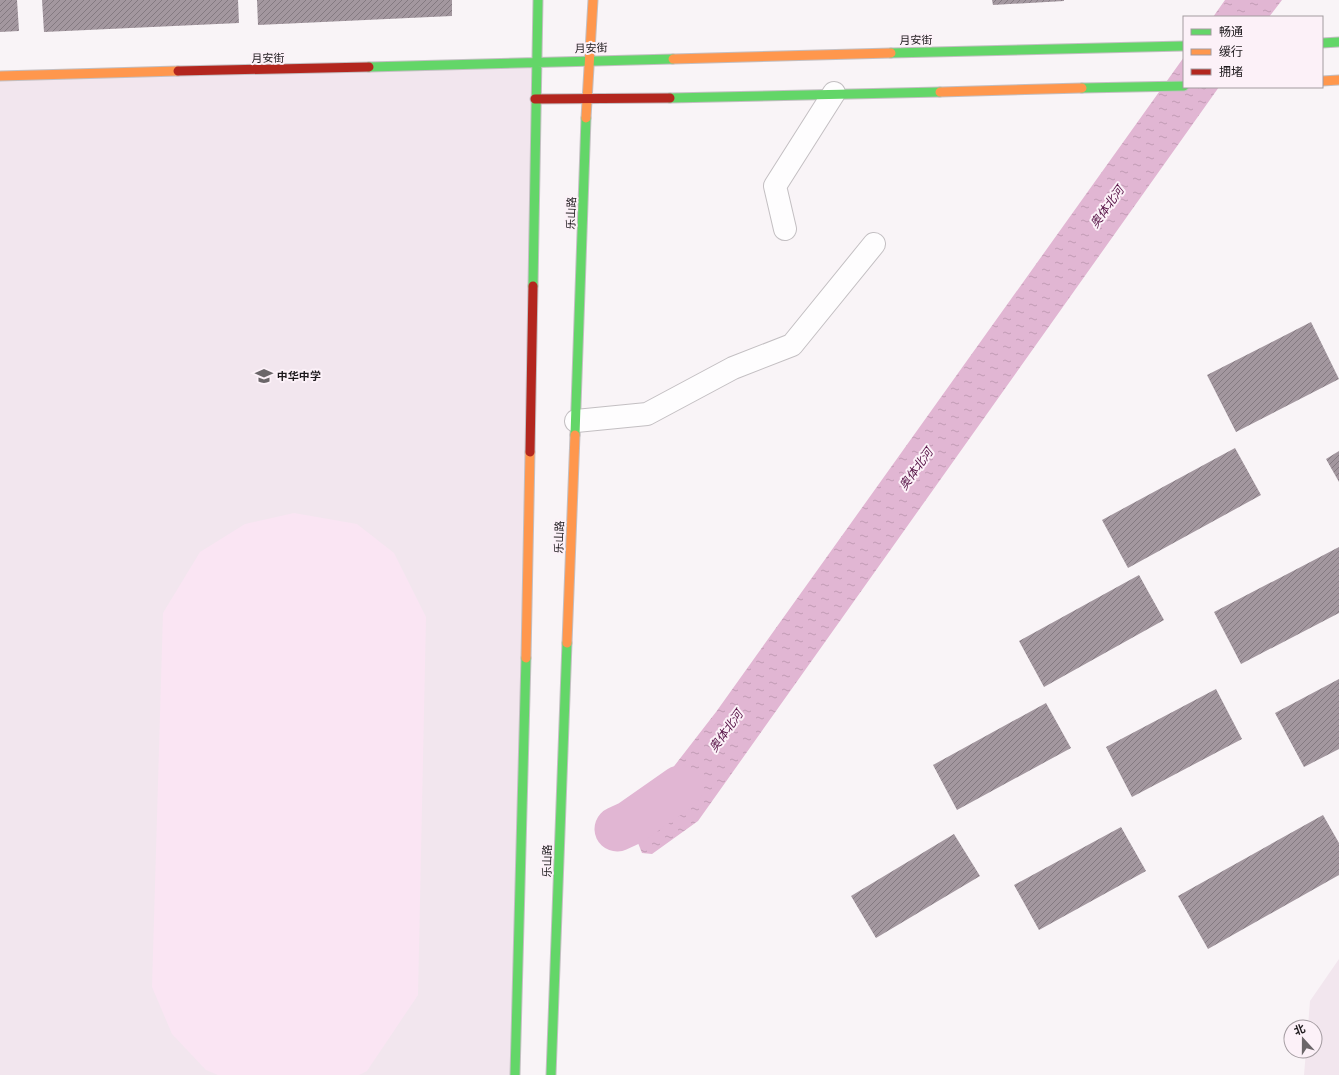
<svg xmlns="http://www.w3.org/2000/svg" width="1339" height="1075" viewBox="0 0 1339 1075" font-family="'Titillium Web','Noto Sans SC',sans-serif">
  <defs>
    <pattern id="water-ripples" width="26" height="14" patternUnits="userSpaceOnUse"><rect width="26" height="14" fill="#e1b6d3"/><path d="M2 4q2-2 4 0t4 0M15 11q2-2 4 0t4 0" fill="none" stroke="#c19cb5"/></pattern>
    <pattern id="building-hatch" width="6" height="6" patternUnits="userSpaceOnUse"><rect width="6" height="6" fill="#a3979f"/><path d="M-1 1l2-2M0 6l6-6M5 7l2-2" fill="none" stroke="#847a81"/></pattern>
  </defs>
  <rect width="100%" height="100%" fill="#f9f4f7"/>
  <path fill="#f2e6ee" d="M537 63 514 1075H0V76Z
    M1339 959V1075H1304L1306 1051H1315V1027H1308L1310 1001Z"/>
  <path fill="#fae5f3" d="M294 513 357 524 394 553 426 617 418 995 367 1071 359 1075H218L206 1070 172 1034 152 987 163 613 200 552 245 524Z"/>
  <path fill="url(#water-ripples)" d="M1225 0H1282L1269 17H1213Z
    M1184 57V87H1219L698 821 652 854 642 853 630 823 641 795 668 774 716 712Z"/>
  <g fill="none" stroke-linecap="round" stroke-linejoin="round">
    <path stroke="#e1b6d3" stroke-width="45" d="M617 829 630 823 680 788"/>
  </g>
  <path fill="url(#building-hatch)" d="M0 0H17L19 31 0 32Z
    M42 0H238L239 23 44 32Z
    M257 0H452V16L258 25Z
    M992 0H1064V1L993 5Z
    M1311 322 1339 379 1236 432 1207 375Z
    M1235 448 1261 495 1128 568 1102 520Z
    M1339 451V482L1326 459Z
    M1339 547V613L1241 664 1214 612Z
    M1139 575 1164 620 1044 687 1019 641Z
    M1339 679V749L1304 767 1275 713Z
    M1216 689 1242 739 1132 797 1106 747Z
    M1046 703 1071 748 957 810 933 765Z
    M1323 815 1339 843V875L1208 949 1178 896Z
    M1121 827 1146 871 1039 930 1014 885Z
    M954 834 980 876 876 938 851 896Z"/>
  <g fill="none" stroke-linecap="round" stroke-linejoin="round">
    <g stroke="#c3bfc2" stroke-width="24">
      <path id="street" d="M785 229 775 186 834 93
        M576 421 647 414 733 368 792 345 874 244"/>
    </g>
    <g stroke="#c3bfc2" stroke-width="11">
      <path id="fast" d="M1322 43 1339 42
        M891 53 1184 46
        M369 67 673 59
        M1082 88 1184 86
        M670 98 940 92
        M533 286 538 0
        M575 435 586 118
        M515 1075 526 658
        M551 1075 567 643"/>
    </g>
    <g stroke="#c3bfc2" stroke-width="11">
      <path id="slow" d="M673 59 891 53
        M0 76 178 71
        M1322 81 1339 80
        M940 92 1082 88
        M586 118 593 0
        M567 643 575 435
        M526 658 530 452"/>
    </g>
    <g stroke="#c3bfc2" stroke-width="11">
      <path id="jam" d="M178 71 369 67
        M535 99 670 98
        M530 452 533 286"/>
    </g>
    <use href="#street" stroke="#fefdfe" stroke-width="22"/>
    <use href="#fast" stroke="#63d668" stroke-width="9"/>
    <use href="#slow" stroke="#ff974d" stroke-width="9"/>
    <use href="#jam" stroke="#b3261e" stroke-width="9"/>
  </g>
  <defs>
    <g id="school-bare" transform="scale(1.38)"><path d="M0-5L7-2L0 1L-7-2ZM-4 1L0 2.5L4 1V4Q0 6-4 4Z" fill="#6b6669" stroke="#fcf1f8" stroke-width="2.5" paint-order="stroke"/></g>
  </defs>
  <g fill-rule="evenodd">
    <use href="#school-bare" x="264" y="376"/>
  </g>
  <g text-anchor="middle" stroke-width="4" stroke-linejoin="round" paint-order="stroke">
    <g font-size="11" fill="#1e1a1d" stroke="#fcf1f8">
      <text transform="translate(916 40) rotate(-1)" y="4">月安街</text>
      <text transform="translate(591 48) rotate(-2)" y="4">月安街</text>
      <text transform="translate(268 58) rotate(-1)" y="4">月安街</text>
      <text transform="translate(571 213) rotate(-88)" y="4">乐山路</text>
      <text transform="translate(559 537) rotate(-88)" y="4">乐山路</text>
      <text transform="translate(547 861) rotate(-89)" y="4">乐山路</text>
    </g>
    <g font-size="11" font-weight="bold" fill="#1e1a1d" stroke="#fcf1f8" text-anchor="start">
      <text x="277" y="380">中华中学</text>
    </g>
    <g font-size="12" font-style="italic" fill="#551044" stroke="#fcf1f8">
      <text transform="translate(1107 207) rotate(-54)" y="4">奥体北河</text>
      <text transform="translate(916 469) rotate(-54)" y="4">奥体北河</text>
      <text transform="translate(726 731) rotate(-54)" y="4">奥体北河</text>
    </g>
  </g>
  <rect x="1183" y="16" width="140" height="72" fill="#fcf1f8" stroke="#a39ba0"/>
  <rect x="1191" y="29" width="20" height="6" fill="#63d668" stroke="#a39ba0"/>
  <text x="1219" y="36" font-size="12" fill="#1e1a1d">畅通</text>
  <rect x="1191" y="49" width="20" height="6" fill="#ff974d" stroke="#a39ba0"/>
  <text x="1219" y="56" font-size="12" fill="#1e1a1d">缓行</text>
  <rect x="1191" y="69" width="20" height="6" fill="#b3261e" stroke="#a39ba0"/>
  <text x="1219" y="76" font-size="12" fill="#1e1a1d">拥堵</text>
  <g transform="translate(1303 1039) rotate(339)"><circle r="19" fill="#fcf1f8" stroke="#a39ba0"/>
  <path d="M0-3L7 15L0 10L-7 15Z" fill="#6b6669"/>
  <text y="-6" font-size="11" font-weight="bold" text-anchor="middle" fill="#1e1a1d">北</text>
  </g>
</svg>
